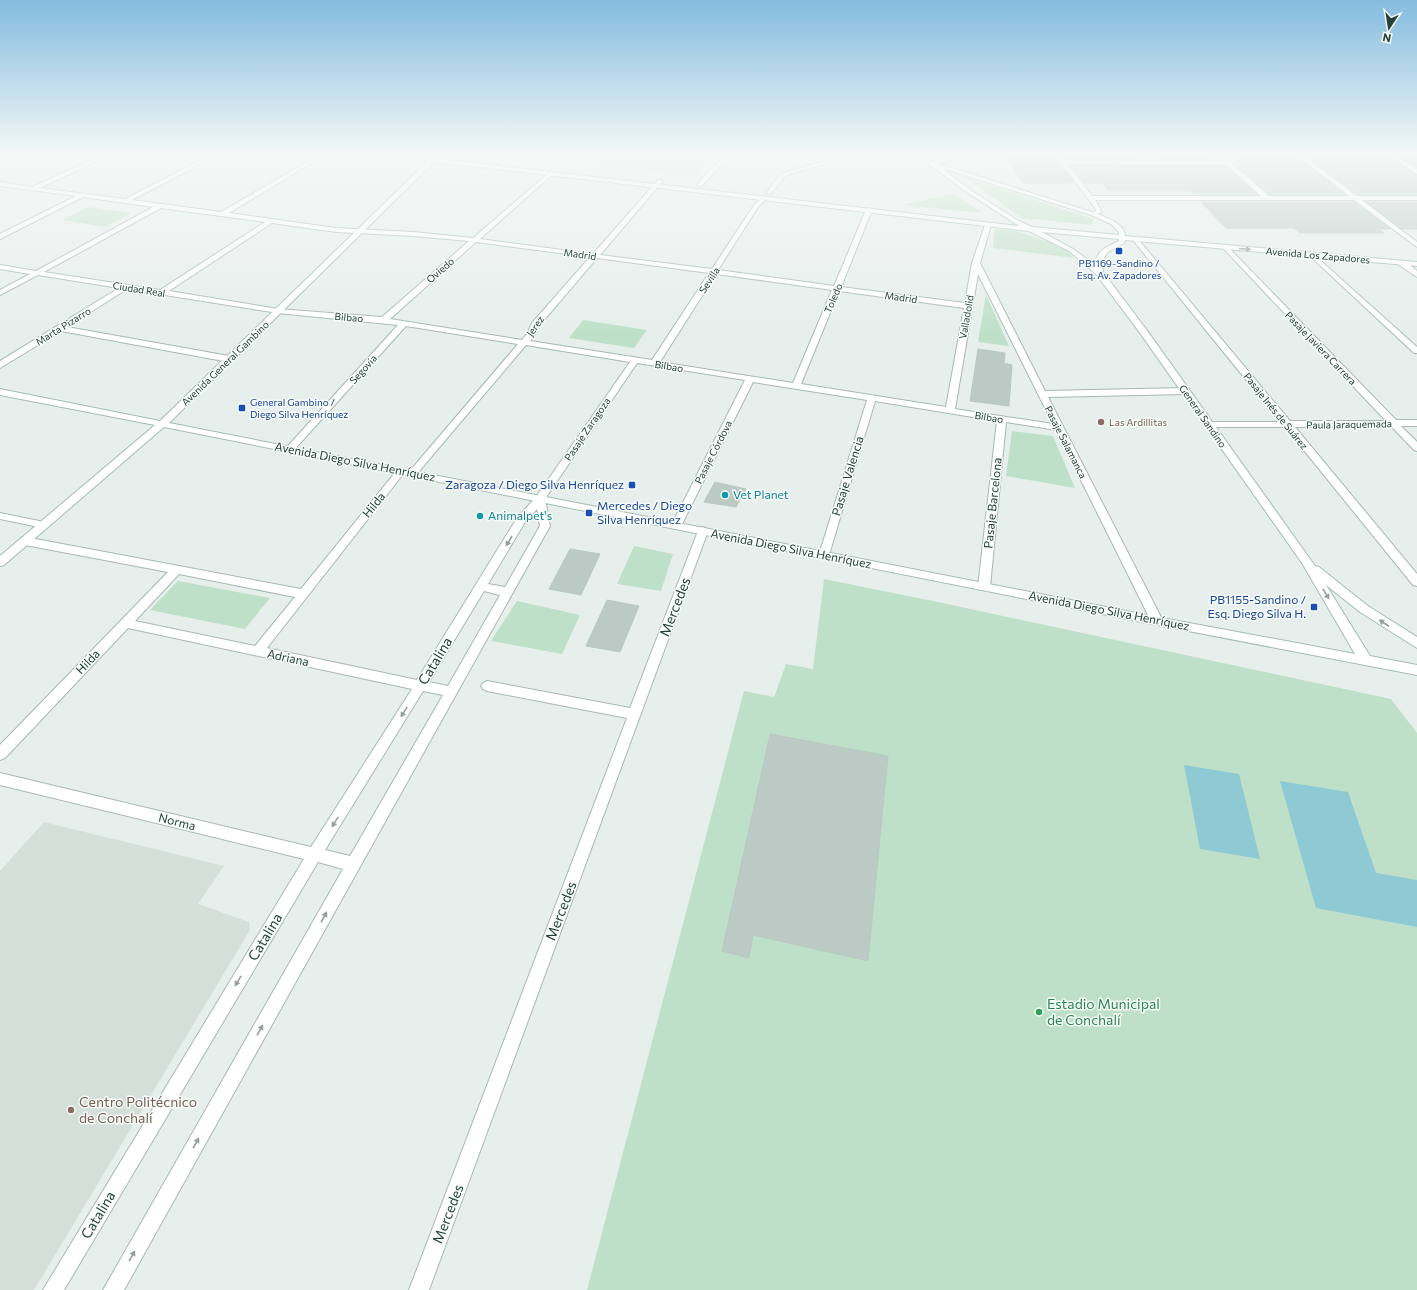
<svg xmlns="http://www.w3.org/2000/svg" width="1417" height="1290" viewBox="0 0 1417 1290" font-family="Commissioner,sans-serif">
  <rect width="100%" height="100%" fill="#e6efeb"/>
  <path fill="#d4dfda" d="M518 154H726L710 158 697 177 516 155Z
    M44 822 224 866 198 904 249 922 250 930 34 1290H0V871Z"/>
  <path fill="#bfe0c8" d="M1152 154H1206L1215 162H1160Z
    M963 176 1093 219 1092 225 1022 218Z
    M954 194 983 213 900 205Z
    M88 207 131 213 105 227 62 220Z
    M995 229 1016 231 1063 247 1074 258 993 248Z
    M986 295 1009 346 978 342Z
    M583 320 647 330 634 348 569 338Z
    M1012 431 1053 436 1075 488 1006 476Z
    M634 546 673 554 661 591 617 584Z
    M824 579 938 602 1391 699 1417 733V1290H587L744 691 774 697 786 664 813 669Z
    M178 581 270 598 245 629 150 610Z
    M517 601 580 615 562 654 491 641Z"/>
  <path fill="#8ec9d4" d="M1184 765 1239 774 1260 859 1200 849Z
    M1280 781 1348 792 1376 873 1417 880V927L1316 908Z"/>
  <path fill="#bbcac4" stroke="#b8c9c2" d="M1078 154H1136L1141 159 1066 158 1064 157H1080Z
    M1228 154H1294L1345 194H1270L1238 167H1243Z
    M1303 154H1385L1417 175V194H1358Z
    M1394 154H1417V167Z
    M1006 157H1054L1074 183H1023Z
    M1070 166 1226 167 1257 194H1194L1191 191H1109L1102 183H1084Z
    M1201 202H1354L1390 229H1378L1384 233H1300L1294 228H1226Z
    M1366 202H1417V229H1402Z
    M978 349 1005 353 1004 363 1012 365 1009 406 970 401Z
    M715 482 746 489 736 507 704 502Z
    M570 549 600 554 581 595 549 589Z
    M607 600 639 606 620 652 586 646Z
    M770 734 888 756 868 961 753 935 749 958 722 951Z"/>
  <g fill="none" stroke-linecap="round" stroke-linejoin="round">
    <g stroke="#a8b8b2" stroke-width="2">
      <path id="street" d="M0 154H6L0 157Z
        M105 154H112L40 188 125 199 213 154H219L218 155 132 200 221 212 321 154H327L229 213 336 228 413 232 473 238 551 171 553 172V174L480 239 593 254 658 180H662V182L600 255 712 269 754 205 764 196 767 198 758 207 718 270 834 286 866 210 869 208 872 210 841 287 965 303 972 263 985 225 990 224 991 225 980 263 1045 391 1185 388 1189 391 1185 394 1048 397 1163 621 1161 624 1157 625 1153 624 1151 621 1056 430 1006 422 990 587 988 590H980L978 587 997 421 875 401 829 555 828 558H820L819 555 867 400 753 382 681 526 676 529 672 528 671 526 745 380 637 363 545 499 550 526 124 1290H103L343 869 318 862 64 1290H43L304 859 0 785V773L311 847 412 689 128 628 5 758 0 760V745L168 572 25 545 21 544 20 541 21 538 25 537 301 589 398 469H404L406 471 404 473 267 648 417 680 517 518 536 497 630 362 526 345 415 476 412 477 407 474 409 472 518 344 406 326 293 451H287L285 449 287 447 398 325 278 313 127 289 67 327 229 356 233 359 229 362 61 331 0 368V361L119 288 38 275 0 295V290L30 274 0 269V265L36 271 153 207 83 197 0 239V234L76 196 0 186V182L32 187ZM161 208 265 222 160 290 44 272ZM272 223 336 232 413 236 469 241 382 317 278 309 169 291ZM476 242 590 257 532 323 528 332 522 340 390 319ZM597 258 709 273 652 360 530 341 536 333 539 326ZM716 274 832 290 793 383 660 362ZM978 274 1053 424 955 409ZM839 291 964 308 946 407 801 384ZM537 509 540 526 505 587 488 584 525 522ZM179 574 295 597 255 646 135 621ZM484 591 500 595 448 686 429 682ZM423 691 443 695 350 856 325 850Z
        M502 154H508L497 163H493V161Z
        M738 154H746L730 160 720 166 702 186H698V184C710 169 719 158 738 154Z
        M851 154H859L789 174 784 177 771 194 766 193 780 175 785 172Z
        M966 154H975L931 165 928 163Z
        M1054 154H1060L1065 160 1223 161 1215 154H1221L1269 196H1349L1295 154H1301L1357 196H1417V200H1362L1417 242V247L1354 200H1095L1102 212 1095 215H1091V213L1096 211 1095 208ZM1067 164 1226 165 1261 196H1092Z
        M1386 154H1392L1417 169V174Z
        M1135 237 1137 238 1290 421H1386L1223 248V246H1227L1396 420H1417V426H1401L1417 442V451L1414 450 1391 426 1295 427 1417 574V586L1413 585 1285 427H1206L1204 425 1206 423 1209 422H1280L1133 240V238Z
        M1312 253 1417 347V353H1414L1310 256V254Z
        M1399 261H1405L1417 271V277L1399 265Z
        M0 513 44 522 49 525 44 528 0 519Z
        M703 527 707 529 708 531 429 1290H409L627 718 487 691 483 689 481 686 483 683 487 681 630 708 698 531 699 529Z"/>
    </g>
    <g stroke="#a4bbb3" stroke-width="2">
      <path id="secondary" d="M380 154H394L432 158 437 154 440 156 438 159 1019 226 965 191 929 164 906 154H913L933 162 1095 213C1105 217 1125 223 1125 236L1417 262V266L1125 240 1124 243C1109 252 1101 252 1103 272L1146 329 1315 566 1319 567 1368 606 1417 637V648L1360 612 1326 585 1370 656 1417 665V675L1157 625 164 427 4 565 0 566V556L155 425 0 395V389L160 421 428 161 383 156ZM434 162 1029 231 1069 251 1096 274 1140 333 1302 563 1355 654 1157 617 169 423ZM942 168 1091 215 1111 224 1119 232V235L1032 227 1017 220 969 189ZM1042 232 1119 239V241C1107 247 1096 250 1095 265L1073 249Z"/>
    </g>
    <use href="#street" fill="#fff" fill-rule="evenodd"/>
    <use href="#secondary" fill="#fff" fill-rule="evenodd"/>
  </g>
  <defs><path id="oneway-solid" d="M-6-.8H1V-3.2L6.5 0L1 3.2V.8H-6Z"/></defs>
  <g fill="#92a09c">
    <use href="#oneway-solid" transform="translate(1245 249) rotate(5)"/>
    <use href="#oneway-solid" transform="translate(509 541) rotate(121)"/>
    <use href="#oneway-solid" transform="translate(1326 594) rotate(59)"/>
    <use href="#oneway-solid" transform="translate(1384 623) rotate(-147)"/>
    <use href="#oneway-solid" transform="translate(404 712) rotate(122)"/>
    <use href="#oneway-solid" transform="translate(335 822) rotate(122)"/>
    <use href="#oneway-solid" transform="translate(324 917) rotate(-61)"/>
    <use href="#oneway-solid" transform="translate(238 981) rotate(121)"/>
    <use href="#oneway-solid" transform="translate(260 1030) rotate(-61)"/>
    <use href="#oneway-solid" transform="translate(196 1143) rotate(-61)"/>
    <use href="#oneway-solid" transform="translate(132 1256) rotate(-61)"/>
  </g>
  <linearGradient id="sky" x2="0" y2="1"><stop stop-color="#84bce0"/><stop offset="0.46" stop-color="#f4f8f6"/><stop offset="1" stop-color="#f4f8f6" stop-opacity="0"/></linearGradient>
  <rect width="1417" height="334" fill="url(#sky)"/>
  <g fill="#1a4fb4" stroke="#f7fbf9" stroke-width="1.5">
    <rect x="1115" y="247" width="8" height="8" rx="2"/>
    <rect x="238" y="404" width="8" height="8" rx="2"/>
    <rect x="628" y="481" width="8" height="8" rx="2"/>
    <rect x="585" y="509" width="8" height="8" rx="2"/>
    <rect x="1310" y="603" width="8" height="8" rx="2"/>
  </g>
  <g fill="#8d6e63" stroke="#f7fbf9" stroke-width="1.5">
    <circle cx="1101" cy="422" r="4"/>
    <circle cx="71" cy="1110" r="4"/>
  </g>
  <g fill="#0f9aa8" stroke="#f7fbf9" stroke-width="1.5">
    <circle cx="725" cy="495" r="4"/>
    <circle cx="480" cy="516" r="4"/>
  </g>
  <circle fill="#2e9e5b" stroke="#f7fbf9" stroke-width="1.5" cx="1039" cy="1012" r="4"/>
  <g text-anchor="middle" stroke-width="3" stroke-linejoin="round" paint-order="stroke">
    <g font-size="10" fill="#24423a" stroke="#f7fbf9">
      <text transform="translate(580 254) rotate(8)" y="4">Madrid</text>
      <text transform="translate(1318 255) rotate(5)" y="4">Avenida Los Zapadores</text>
      <text transform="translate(440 270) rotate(-41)" y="4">Oviedo</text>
      <text transform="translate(709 280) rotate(-57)" y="4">Sevilla</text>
      <text transform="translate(139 289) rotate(9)" y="4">Ciudad Real</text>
      <text transform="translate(901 297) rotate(8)" y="4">Madrid</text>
      <text transform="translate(833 298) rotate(-67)" y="4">Toledo</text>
      <text transform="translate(349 317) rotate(5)" y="4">Bilbao</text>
      <text transform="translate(966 317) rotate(-80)" y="4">Valladolid</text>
      <text transform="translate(63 326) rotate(-32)" y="4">Marta Pizarro</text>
      <text transform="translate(535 326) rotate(-55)" y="4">Jerez</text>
      <text transform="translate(1321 348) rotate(46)" y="4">Pasaje Javiera Carrera</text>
      <text transform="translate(225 363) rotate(-44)" y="4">Avenida General Gambino</text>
      <text transform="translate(669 366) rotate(9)" y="4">Bilbao</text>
      <text transform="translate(363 369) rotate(-48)" y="4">Segovia</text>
      <text transform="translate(1276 411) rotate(51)" y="4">Pasaje Inés de Suárez</text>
      <text transform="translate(1203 416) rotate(55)" y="4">General Sandino</text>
      <text transform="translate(989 417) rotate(9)" y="4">Bilbao</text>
      <text transform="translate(1349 424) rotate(-1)" y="4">Paula Jaraquemada</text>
      <text transform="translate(587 429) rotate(-56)" y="4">Pasaje Zaragoza</text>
      <text transform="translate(1066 442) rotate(63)" y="4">Pasaje Salamanca</text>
      <text transform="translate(713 452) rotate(-63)" y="4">Pasaje Córdova</text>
    </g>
    <g font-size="10" fill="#164399" stroke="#f7fbf9">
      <text x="1119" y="267">PB1169-Sandino /<tspan x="1119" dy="12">Esq. Av. Zapadores</tspan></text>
      <text x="250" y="406" text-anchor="start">General Gambino /<tspan x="250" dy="12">Diego Silva Henríquez</tspan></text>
    </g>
    <g font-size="10" fill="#785e54" stroke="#f7fbf9" text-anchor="start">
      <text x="1109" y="426">Las Ardillitas</text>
    </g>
    <g font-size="12" fill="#24423a" stroke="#f7fbf9">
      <text transform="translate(355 462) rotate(11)" y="4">Avenida Diego Silva Henríquez</text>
      <text transform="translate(848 476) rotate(-73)" y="4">Pasaje Valencia</text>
      <text transform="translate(993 503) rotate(-84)" y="4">Pasaje Barcelona</text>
      <text transform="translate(374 505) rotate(-51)" y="4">Hilda</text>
      <text transform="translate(791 549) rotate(11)" y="4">Avenida Diego Silva Henríquez</text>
      <text transform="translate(1109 611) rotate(11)" y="4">Avenida Diego Silva Henríquez</text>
      <text transform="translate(288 658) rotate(12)" y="4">Adriana</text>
      <text transform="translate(88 662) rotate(-46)" y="4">Hilda</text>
      <text transform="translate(177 822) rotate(14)" y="4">Norma</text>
    </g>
    <g font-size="12" fill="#164399" stroke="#f7fbf9" text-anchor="end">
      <text x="624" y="489">Zaragoza / Diego Silva Henríquez</text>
      <text x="597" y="510" text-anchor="start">Mercedes / Diego<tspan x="597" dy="14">Silva Henríquez</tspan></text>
      <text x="1306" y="604">PB1155-Sandino /<tspan x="1306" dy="14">Esq. Diego Silva H.</tspan></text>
    </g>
    <g font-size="12" fill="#0d838f" stroke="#f7fbf9" text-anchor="start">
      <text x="733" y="499">Vet Planet</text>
      <text x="488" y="520">Animalpet's</text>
    </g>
    <g font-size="14" fill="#24423a" stroke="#f7fbf9">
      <text transform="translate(675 607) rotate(-69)" y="5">Mercedes</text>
      <text transform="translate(435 661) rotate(-59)" y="5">Catalina</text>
      <text transform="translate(561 911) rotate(-69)" y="5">Mercedes</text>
      <text transform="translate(265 937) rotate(-59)" y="5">Catalina</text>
      <text transform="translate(448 1214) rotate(-69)" y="5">Mercedes</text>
      <text transform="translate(98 1215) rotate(-59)" y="5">Catalina</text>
    </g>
    <g font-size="14" fill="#27864d" stroke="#f7fbf9" text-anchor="start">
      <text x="1047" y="1009">Estadio Municipal<tspan x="1047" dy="16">de Conchalí</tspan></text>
    </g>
    <g font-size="14" fill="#785e54" stroke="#f7fbf9" text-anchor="start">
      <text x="79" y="1107">Centro Politécnico<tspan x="79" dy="16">de Conchalí</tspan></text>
    </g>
  </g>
  <g transform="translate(1389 28) rotate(192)" stroke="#f7fbf9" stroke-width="3" paint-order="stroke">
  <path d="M0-3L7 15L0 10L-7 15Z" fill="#24423a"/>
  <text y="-6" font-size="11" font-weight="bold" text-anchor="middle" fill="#24423a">N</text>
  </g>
</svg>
